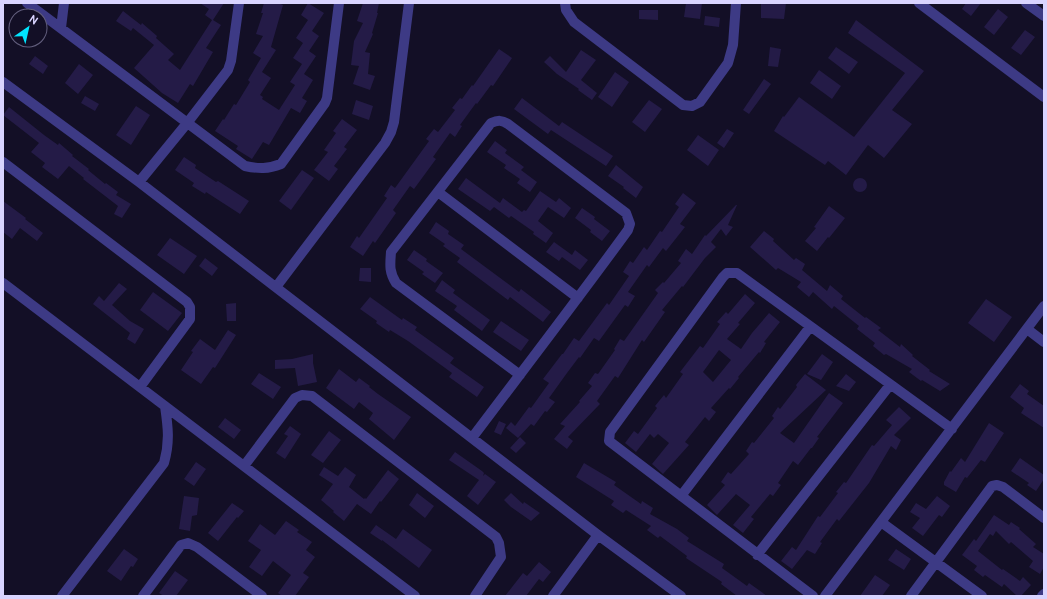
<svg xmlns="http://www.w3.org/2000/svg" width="1047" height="599" viewBox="0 0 1047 599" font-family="Cabin,sans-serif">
  <rect width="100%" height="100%" fill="#130f26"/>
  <path fill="#241b47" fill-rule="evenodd" d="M200 3H224L213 20 221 25 206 48 213 52 193 86 190 84 178 103 162 93 134 68 154 45 133 28 131 31 116 21 123 11 141 25 142 23 157 36 156 38 174 54 168 60 180 70 212 20 205 15 209 9Z
    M264 3H278L283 5 271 47 276 50 262 72 271 78 260 95 263 97 262 99 279 110 295 85 290 82 302 64 293 58 303 43 296 38 308 20 301 15 308 3 324 13 312 31 319 36 309 51 316 56 304 74 313 80 302 98 307 101 300 113 291 108 269 145 263 142 252 159 236 149 238 146 215 131 223 119 224 120 234 104 236 105 250 82 248 80 261 58 253 53 263 36 256 34 263 13H261Z
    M363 3H379L377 13H378L372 33 373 34 365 52 370 53 368 74 375 76 370 90 353 84 359 66 351 65 354 41 363 23 357 21Z
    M686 3H702L700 19 684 17Z
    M761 3H786L784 19 761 18Z
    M966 3H981L971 16 962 9Z
    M998 9 1008 17 994 35 984 27Z
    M639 10H658V20L639 19Z
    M705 16 720 18 719 27 704 25Z
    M856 20 924 71 892 110 912 124 884 158 868 145 846 175 828 161 825 165 774 131 783 116 784 117 799 97 854 137 905 73 848 33Z
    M1025 30 1035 37 1021 55 1011 48Z
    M770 47 781 49 778 67 768 66Z
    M836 47 858 62 849 74 828 58Z
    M499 49 512 58 493 86 491 85 477 104 476 103 460 125 462 126 455 137 450 133 433 157 436 159 414 189 410 186 393 210 396 213 375 243 373 241 363 256 350 247 357 236 359 238 387 198 384 196 391 185 395 188 429 141 426 139 434 129 438 132 455 110 452 108 460 98 462 99 472 85 473 86Z
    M581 50 596 60 581 80 597 93 592 100 578 90 579 89 557 74 544 62 550 56 566 72Z
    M35 56 48 66 43 74 29 64Z
    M79 64 93 75 78 94 65 83Z
    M819 70 841 86 832 99 810 83Z
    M615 72 629 82 612 107 598 97Z
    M764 79 771 84 749 114 743 110Z
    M85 96 99 104 95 111 81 103Z
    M522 98 559 126 562 122 613 156 606 166 551 130 548 134 514 109Z
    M356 100 373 106 369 120 352 114Z
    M649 100 662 109 645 132 632 122Z
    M136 106 150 115 131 145 116 135Z
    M9 107 44 135 58 145 59 143 73 155 72 156 89 169 88 170 105 184 106 183 118 192 116 195 131 204 122 218 114 214 118 206 83 179 84 178 69 166 58 179 42 167 45 163 31 152 39 143 3 115Z
    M342 119 357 130 344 147 347 149 334 166 338 169 329 181 314 170 328 152 324 150 336 133 333 131Z
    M727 129 734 133 724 148 717 143Z
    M698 135 719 150 708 166 687 150Z
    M495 141 507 150 505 153 524 167 521 170 537 182 530 192 517 183 520 179 504 168 506 165 487 152Z
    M184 157 196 165 195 168 216 182 218 181 249 201 240 214 206 192 205 194 192 186 194 183 175 170Z
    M616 165 643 187 636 198 623 188 624 187 608 176Z
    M302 170 314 178 291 210 279 201Z
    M853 185a7 7 0 1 1 14 0a7 7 0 1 1-14 0Z
    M466 178 500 203 503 198 522 212 524 210 526 211 540 191 556 202 559 198 571 208 564 218 548 207 538 221 553 233 546 243 533 234 534 232 511 216 509 218 494 207 490 211 458 189Z
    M683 193 696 203 680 224 685 227 666 251 663 248 649 267 647 265 628 292 635 296 628 307 625 305 599 341 594 338 580 358 579 357 567 373 549 398 555 402 547 412 545 411 534 426 531 424 518 438 506 428 511 422 515 426 529 407 531 408 549 383 543 379 562 354H563L574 338 579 341 607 303 609 305 629 276 623 272 630 261 633 263 644 247 647 250 660 231 662 232 679 207 675 204Z
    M3 201 26 218 25 219 43 233 37 241 20 228 12 239 3 232Z
    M736 205H737L728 225 733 227 726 236 721 229 711 242 716 247 705 258 683 287 682 286 662 310 665 312 644 342 642 340 618 378 615 376 597 401 600 404 568 437 573 441 567 449 554 439 565 426 560 424 580 402 579 401 592 386 588 383 595 373 598 374 615 350 614 349 620 339 624 341 658 293 655 290 663 282 664 283 681 263 678 261 686 249 692 254 705 235 706 236Z
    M829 206 845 218 829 238 828 237 817 251 805 241 816 228 814 227Z
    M582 208 595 217 594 219 610 231 602 241 590 232 591 230 575 218Z
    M436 222 449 231 448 234 464 245 461 249 519 292 521 289 551 312 543 322 510 297 508 300 457 262 460 258 443 246 445 244 429 233Z
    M764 231 774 239 773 241 794 260 796 258 805 264 802 270 827 291 830 285 843 296 841 299 865 318 866 317 881 328 878 330 900 347 901 344 913 355 912 356 930 370 929 371 950 384 940 391 922 380 921 381 909 372 912 369 886 354 884 355 873 346 875 343 857 329 859 326 834 306 832 309 813 292 809 297 797 287 801 282 778 268 776 270 750 247Z
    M170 238 197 256 184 274 157 255Z
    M554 242 572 255 575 250 588 260 580 270 562 257 559 261 546 252Z
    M414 250 427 259 426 261 443 273 435 283 422 274 424 272 407 260Z
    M205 258 218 268 212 276 199 266Z
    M360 268H371V282L359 281Z
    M442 280 455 290 453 293 490 320 482 331 454 310 457 306 435 291Z
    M119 283 127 289 112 305 130 321 144 329 135 344 127 339 130 333 93 304 99 296 104 301Z
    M153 292 182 313 168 331 140 310Z
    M745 294 755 303 738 323 740 324 727 339 741 349 752 333 769 313 780 322 764 342 766 343 760 353 759 352 738 377 739 378 730 389 729 388 711 408 716 412 709 421 705 417 685 442 689 445 663 474 652 464 669 443 658 434 654 438 650 434 636 452 625 443 634 431 638 434 657 408 655 406 664 395 666 398 683 374 680 372 700 346 703 348 720 324 717 322 726 312 728 314ZM719 350 731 360 713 382 703 372Z
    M370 297 402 320 403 318 417 327 415 330 454 358 450 363 484 387 477 397 449 377 452 373 408 341 390 330 389 332 376 323 377 321 360 309Z
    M986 299 1012 317 994 342 968 323Z
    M236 303V321H227L226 304Z
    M501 321 529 340 521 351 493 332Z
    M228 330 236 335 215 368 213 367 201 384 181 370 193 352 191 351 200 339 215 350Z
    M313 354V363L317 382 298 386 295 368 275 369V360L292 359Z
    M822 354 833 362 821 380 807 374Z
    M339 369 356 382 359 378 370 386 369 387 378 394 411 417 394 440 369 419 373 413 359 402 354 409 326 388Z
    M259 373 281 387 273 399 251 384Z
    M805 374 826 390 780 433 794 443 829 393 843 403 817 437 819 438 812 448H811L798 465 793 461 778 483 781 485 773 496 770 494 751 517 754 519 743 533 733 525 750 505 736 494 717 515 707 505 725 485 721 482 728 472 731 474 749 454 746 451 752 442 754 443 774 418 772 416 778 407 780 409 797 387 796 385Z
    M846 374 856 382 849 391 836 386Z
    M1020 384 1029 391 1027 394 1044 406V428L1021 413 1024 408 1010 397Z
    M899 407 911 418 894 435 901 440 896 450 891 446 869 483 839 521 837 519 820 542 822 543 815 554 807 550 792 569 781 561 792 547 796 550 818 516 820 517 838 493 836 492 844 482 846 483 872 445 874 446 892 425 886 420Z
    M225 418 241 430 234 439 218 427Z
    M499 421 506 424 501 435 494 432Z
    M989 423 1004 433 985 462 981 460 967 478 965 477 956 492 944 485V482L950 471 951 472 961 458 965 462Z
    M290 426 301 434 285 459 276 453 288 436 284 434Z
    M329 431 341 440 323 463 311 455Z
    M520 437 526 443 516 453 510 448Z
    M455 452 482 471 484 473 483 476 485 474 496 482 478 505 467 496 479 480 449 460Z
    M1020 458 1044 475V479L1036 491 1027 485 1029 483 1011 471Z
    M196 462 206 469 194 486 184 479Z
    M584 463 616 482 614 485 641 504 642 501 653 508 650 514 677 529 689 538 687 541 724 564 722 568 747 586 749 583 767 596H737L721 584 722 582 686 558 687 556 660 536 658 538 647 530 651 526 626 510 623 513 611 505 614 501 576 477Z
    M324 467 338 476 345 467 356 475 349 487 364 499 365 498 366 499 388 470 399 479 381 502 380 501 371 514 357 504 344 521 333 512 334 511 321 500 333 484 319 475Z
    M417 493 434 506 425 518 409 505Z
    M511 493 523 504 524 502 540 513 531 521 511 507 504 500Z
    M184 496 199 498 197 515 192 516 190 531 179 529Z
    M937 496 950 506 942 517 939 515 923 536 912 528 920 518 910 512 916 503 926 509Z
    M232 503 244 511 238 518 237 517 218 541 208 533Z
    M994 515 1009 525 1011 522 1020 528 1019 529 1036 544 1033 547 1044 554V567L1040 574 1029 567 1033 561 1011 542 1009 544 996 531 993 536 990 534 978 551 1002 570 1003 569 1020 581 1023 577 1031 585 1021 596H1017L1004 584 1002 587 985 575 983 577 974 570 977 566 962 555 974 539 976 541Z
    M286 521 299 530 297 532 312 542 306 550 315 557 303 573 309 577 295 596H282L278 593 291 575 273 561 262 576 249 567 261 550 248 541 260 524 275 535Z
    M376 525 396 539 403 529 432 550 419 568 382 540V541L370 533Z
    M124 549 138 559 133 567 131 566 121 581 107 571Z
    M896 549 911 559 904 570 888 560Z
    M539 562 551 572 543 582 539 579 526 596H505L523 573 527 576Z
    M175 571 188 580 176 596H164L159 593Z
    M875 575 890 585 882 596H860Z"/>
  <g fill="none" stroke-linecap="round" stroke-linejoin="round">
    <path stroke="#3d3a85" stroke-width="10" d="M27 3 245 166C259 169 268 169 281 164L325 103 327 98 339 3
      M565 3 566 10 574 22 683 105 692 106 700 102 728 63 733 45 736 3
      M919 3 1044 97
      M1026 3 1044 16
      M61 28 64 3
      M3 82 139 182 598 535 681 596
      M3 162 187 302 190 307V319L140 387
      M139 182 188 122 228 70 231 61 239 3
      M438 192 578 298
      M3 283 415 596
      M276 287 385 143 391 132 394 122 409 3
      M1027 329 1044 342
      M472 438C524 369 577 300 628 230L630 224 626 213 508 124C502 120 498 120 491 123L391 252C390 265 389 272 396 283L520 375
      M244 466 295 398 302 395 312 396 496 537 499 543 501 557 475 596
      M681 496 810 327
      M881 522 982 596
      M757 555 890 385
      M62 596 164 463C170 442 168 427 165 406
      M143 596 181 545 188 543 197 547 262 596
      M553 596 598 535
      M813 596 609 441 610 432 723 277 727 273H737L952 429
      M825 596 1044 306
      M911 596 992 486 997 485 1003 487 1044 518
      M1042 596 1044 594"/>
  </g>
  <rect width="1047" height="599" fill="none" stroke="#d9d4ff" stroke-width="8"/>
  <g transform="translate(28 28) rotate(34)"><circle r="19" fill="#130f26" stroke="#625e7d"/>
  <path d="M0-3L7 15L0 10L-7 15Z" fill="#00e5ff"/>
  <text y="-6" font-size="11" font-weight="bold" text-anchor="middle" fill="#d9d4ff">N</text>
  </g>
</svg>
